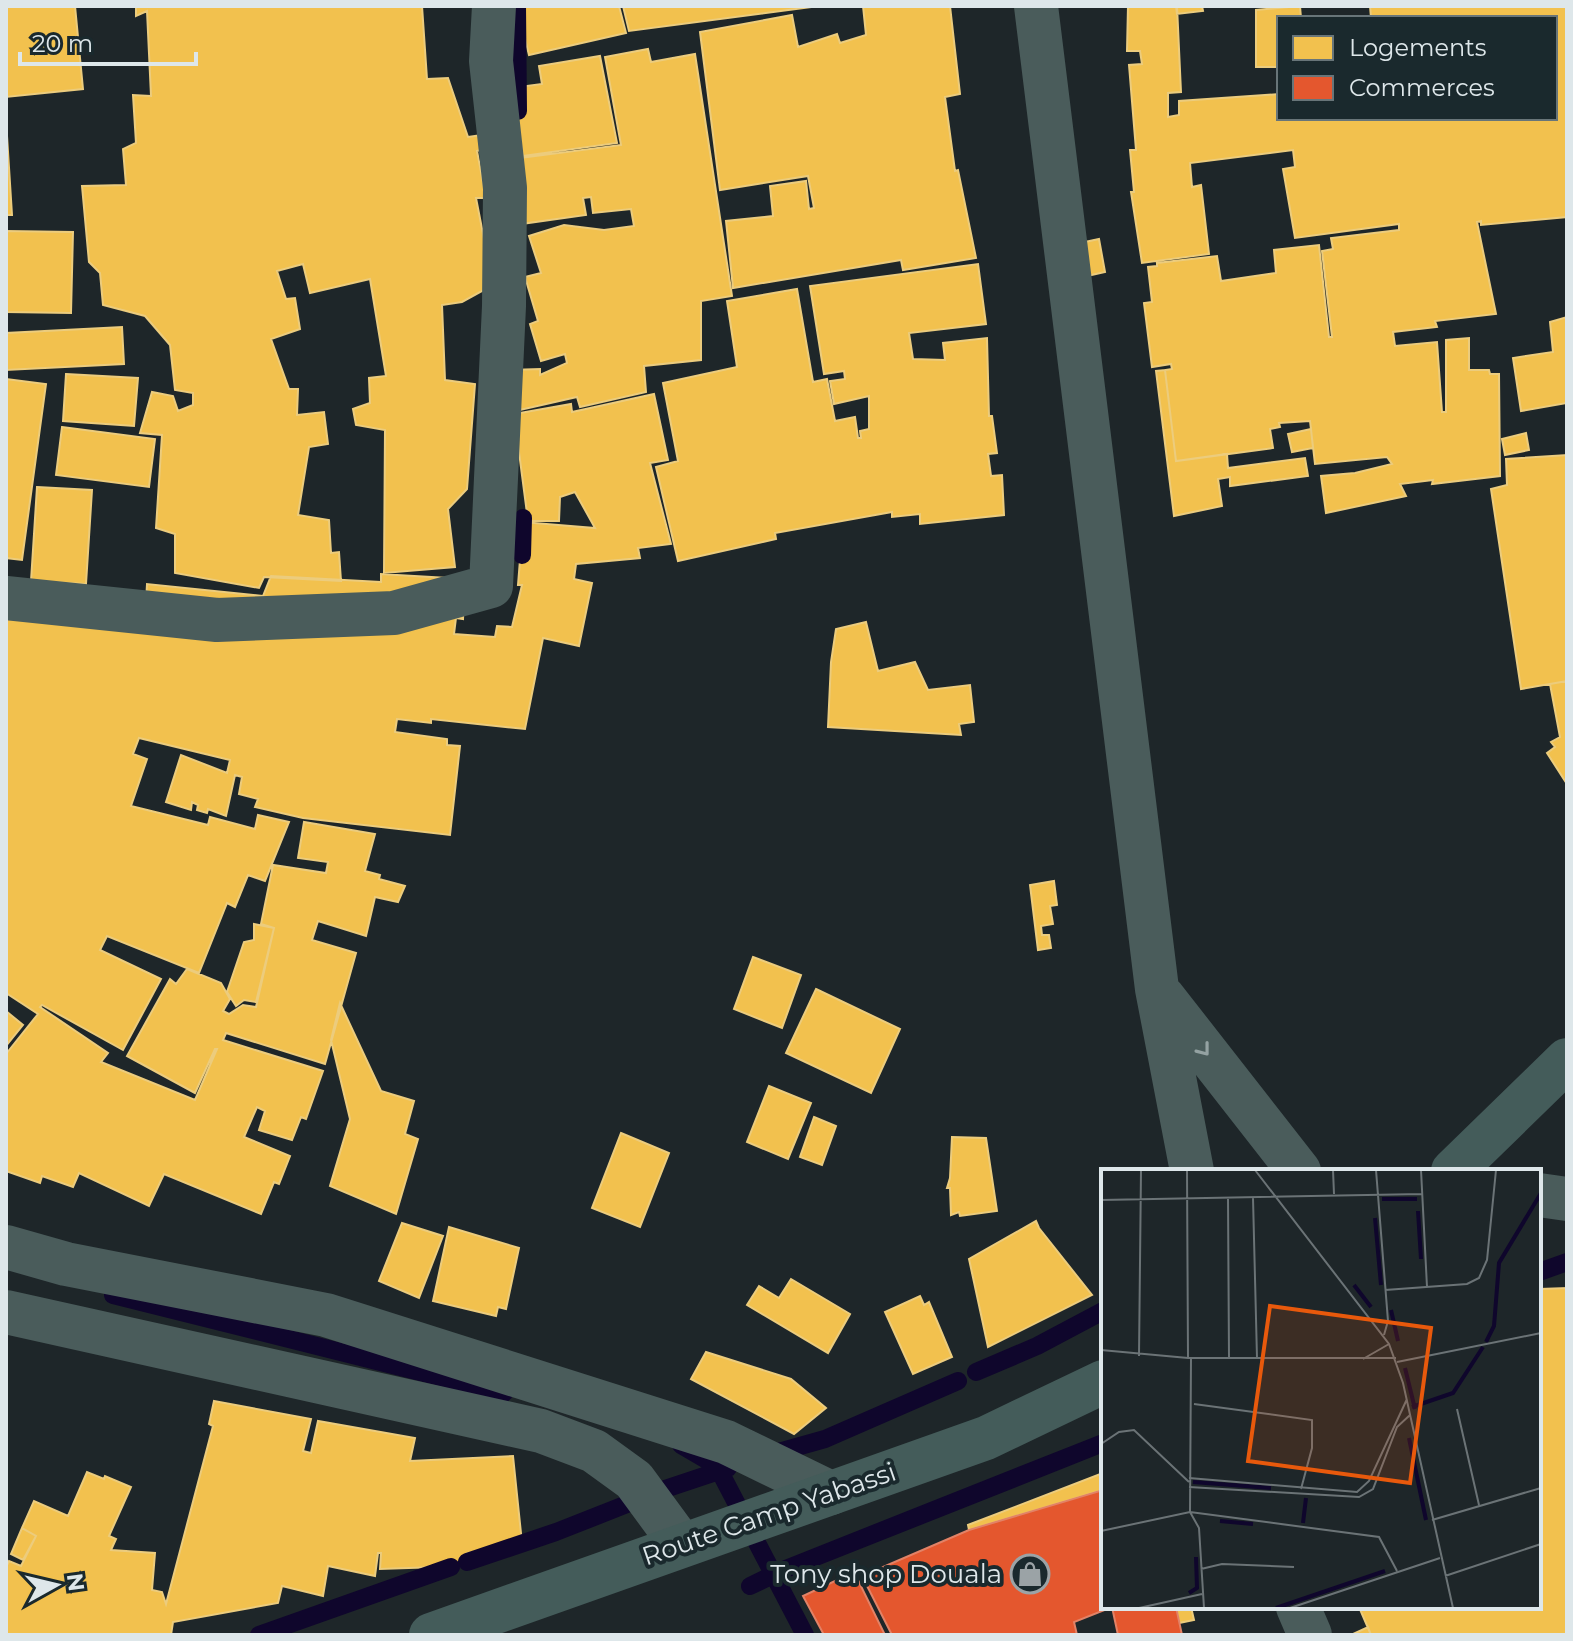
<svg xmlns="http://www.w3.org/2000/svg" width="1573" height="1641" viewBox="0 0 1573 1641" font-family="Montserrat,sans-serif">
  <rect width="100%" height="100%" fill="#1e2629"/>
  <path fill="#f2c14e" stroke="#eccc7d" stroke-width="2" d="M6 6H75L83 89 6 97Z
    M136 6H422L427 79 448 78 468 137 496 133 498 145 477 151 486 198H476L493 285 462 302 442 305 445 380 475 384 467 489 448 509 455 567 384 573 385 430 356 425 353 409 370 403 369 378 386 376 370 279 310 293 303 264 277 271 286 299 295 298 300 329 271 339 289 389H298L297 415 324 412 328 444 309 447 298 515 329 520 331 553 339 552 341 581 264 577 259 588 175 573V534L156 528 162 435 140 433 152 392 173 396 178 411 193 405V393L175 390 170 345 145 316 103 305 100 273 89 262 82 186 126 185 123 149 136 143 133 95 151 96 147 11 136 16Z
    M517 6H619L626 33 529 55Z
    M623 6H819L629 31Z
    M863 6H950L960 94 945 97 955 171 958 170 976 258 903 270 901 260 733 288 726 221 773 216 770 186 806 181 809 209 814 208 808 176 720 190 700 32 792 15 798 47 837 34 840 43 866 35Z
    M1128 6H1177L1181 92 1168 93V117L1179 115V101L1279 94V118H1555V18H1371L1370 6H1567V217L1481 225V221L1477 222 1496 314 1435 321 1437 327 1393 332 1395 346 1437 342 1442 412H1446V340L1469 338V370H1489L1490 374H1499L1500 476 1432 484 1433 480 1400 484 1406 496 1326 513 1321 476 1355 473 1392 464 1387 457 1315 464 1310 421 1279 423 1280 427 1270 429 1273 448 1176 461 1165 370 1172 369 1171 364 1152 367 1144 303 1152 302 1148 267 1157 266V263L1217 256 1221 281 1276 273 1274 250 1319 245 1329 337H1332L1322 251 1333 249 1331 238 1399 230V224L1295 238 1283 169 1295 167 1293 150 1190 163 1192 187 1201 185 1209 254 1142 263 1131 192H1134L1130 150H1136L1129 65 1142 64 1140 51H1127Z
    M1176 6H1202L1203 11 1177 14Z
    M1300 6 1301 18H1279V67H1256V10Z
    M648 49 651 62 695 54 732 296 701 301V360L644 366 646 392 580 407 577 397 511 412 509 370 540 369V375L567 363 565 354 541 361 530 324 538 321 525 277 541 273 529 236 564 225 604 230 634 226 631 209 593 213 591 197 583 198 586 215 521 224 512 159 621 145 605 57Z
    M600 56 617 143 523 156 511 88 542 84 539 66Z
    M6 120 12 215H6Z
    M6 231 73 232 71 313 6 312Z
    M1099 239 1105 272 1087 276 1080 243Z
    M978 264 986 324 909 333 913 359 945 360 943 343 987 338 989 416H992L997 453 988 454 991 476 1002 475 1004 515 920 524V514L892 517V512L775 533 776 539 678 561 656 467 678 461 663 383 737 367 727 301 797 289 813 382 827 379 835 421 855 417 858 438H861L860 431 869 429V396L834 404 830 381 845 379 844 371 824 374 810 286Z
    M1567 317V403L1521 411 1513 358 1553 352 1550 322Z
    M122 327 124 364 6 370V333Z
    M1165 370 1176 461 1227 454 1228 468 1305 458 1308 476 1230 486V477L1218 479 1222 506 1174 516 1156 371Z
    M66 374 138 378 134 426 63 421Z
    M6 379 46 384 22 560 6 558Z
    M654 394 668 460 650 463 671 544 638 548 640 558 576 564 574 579 592 583 579 646 543 638 525 729 431 719V723L397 719 395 732 447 739V745L460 746 450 835 303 818 255 807 258 799 239 794 242 777 235 775 226 816 208 809 207 813 197 810 198 805 192 802 191 810 166 802 181 755 227 773 230 760 139 738 133 754 147 759 131 806 208 825 210 817 255 829 258 815 289 822 265 881 248 875 235 907 227 903 199 973 107 936 100 950 161 979 123 1050 42 1005 40 1007 108 1053 101 1062 195 1100 217 1049H215L195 1093 127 1056 170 979 176 984 187 969 221 983 230 999 223 1011 229 1014 243 1005 256 1007 274 928 261 924 273 865 326 873 328 862 298 858 304 822 375 834 365 871 380 875 379 879 405 886 398 902 375 897 366 936 318 921 312 940 356 953 325 1064 226 1033 223 1040 323 1071 306 1119 301 1117 292 1140 259 1130 265 1111 257 1107 244 1137 290 1156 279 1184 274 1182 261 1214 164 1174 149 1206 79 1173 73 1187 42 1176 40 1183 6 1171V1054L38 1014 6 993V578L146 602 147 584 263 596 271 576 381 582V574L465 579 463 619 456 618 454 634 495 637 497 626 512 627 522 585H518L523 522 595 528 575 492 560 497 559 521H528L514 414 571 404 572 412Z
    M62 427 155 439 149 487 56 475Z
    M1311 429 1313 448 1292 452 1288 434Z
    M1526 433 1529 450 1505 455 1502 439Z
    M1567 455V681L1521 689 1491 489 1507 485 1506 459Z
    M37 487 92 490 86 584 31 581Z
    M866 622 878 671 915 662 928 690 970 685 974 722 959 724 961 735 828 727 831 662 836 629Z
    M1567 681V784L1547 753 1555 747 1551 742 1560 737 1550 684Z
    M1054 881 1057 905 1050 906 1053 924 1041 926 1042 935H1049L1051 948 1038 950 1030 885Z
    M254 924 274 928 256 1002 244 1000 236 1006 227 992 244 942 254 940Z
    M753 957 801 975 782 1028 734 1009Z
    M816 989 900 1029 871 1093 786 1053Z
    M340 1003 381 1091 414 1101 405 1134 418 1139 396 1214 330 1186 350 1119 331 1040Z
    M6 1011 23 1025 6 1046Z
    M769 1086 811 1103 788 1159 747 1142Z
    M814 1117 836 1126 822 1165 800 1157Z
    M621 1133 669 1153 640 1227 592 1208Z
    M952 1137 986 1138 997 1211 960 1216 959 1212 951 1215 950 1188H947L950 1178Z
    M1036 1221 1039 1228 1092 1295 988 1347 969 1259Z
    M402 1223 443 1236 419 1298 379 1281Z
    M449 1227 519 1248 506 1309 498 1307 496 1316 433 1301Z
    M791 1279 850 1314 828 1353 747 1305 759 1286 779 1298Z
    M1567 1288V1635H1371L1359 1607H1539L1540 1289Z
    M920 1296 924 1305 929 1302 952 1357 913 1374 885 1312Z
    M706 1352 791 1379 826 1408 794 1434 691 1379Z
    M214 1401 311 1419 303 1451 311 1453 318 1421 415 1438 410 1461 513 1456 522 1543 467 1553 468 1566 380 1569 381 1553H378L375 1576 328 1566 323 1596 282 1586 278 1603 173 1622 171 1635H6V1567L9 1561 21 1566 36 1536 22 1528 34 1501 68 1516 87 1472 104 1479 105 1476 131 1487 109 1536 116 1539 111 1550 155 1553 152 1590 162 1592 166 1604 213 1426 209 1424Z
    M1103 1473V1490L969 1530 968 1525Z
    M22 1528 36 1536 23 1560 11 1554Z
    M1176 1607H1191L1194 1620 1179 1623Z
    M1368 1627 1371 1635H1351Z"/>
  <path fill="#e4572e" stroke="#e28266" stroke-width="2" d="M1103 1490V1607H1112L1074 1622 1077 1635H892L862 1576 969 1530Z
    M854 1572 885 1635H824L803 1596Z
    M1112 1607H1176L1182 1635H1118Z"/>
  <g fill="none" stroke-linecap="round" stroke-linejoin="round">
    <path stroke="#0f062c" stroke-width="18" d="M517 6 518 111
      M522 555 523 518
      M1539 1272 1567 1262
      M113 1295 504 1393
      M976 1372 1037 1346 1103 1311
      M681 1445 717 1466 805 1635
      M768 1455 825 1439 958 1381
      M467 1562 556 1532 665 1489 728 1468
      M750 1586 783 1570 1103 1443
      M259 1635 451 1567"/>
    <path stroke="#4a5c5b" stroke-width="44" d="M1036 6 1157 989 1192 1171
      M6 598 217 620 394 613 491 586 504 306 505 188 491 61 494 6
      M1163 997 1299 1171
      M1539 1195 1567 1199
      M6 1247 66 1264 326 1315 726 1442 831 1493
      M6 1312 541 1431 594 1451 634 1480 681 1544
      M1298 1607 1310 1635"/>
    <path stroke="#445c5a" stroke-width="44" d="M1453 1171 1567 1060
      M431 1635 986 1438 1103 1382"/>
  </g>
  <defs><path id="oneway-chevron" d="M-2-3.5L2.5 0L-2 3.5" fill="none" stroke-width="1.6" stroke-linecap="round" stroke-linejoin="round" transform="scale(2)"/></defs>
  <use stroke="#94a2a2" href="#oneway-chevron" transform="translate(1204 1050) rotate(52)"/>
  <defs>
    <g id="shop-ring" transform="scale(2)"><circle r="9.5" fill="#1a292d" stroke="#9ba3a6" stroke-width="1.5"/><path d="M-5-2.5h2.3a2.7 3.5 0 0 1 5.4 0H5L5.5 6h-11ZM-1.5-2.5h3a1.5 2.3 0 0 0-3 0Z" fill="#9ba3a6"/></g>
  </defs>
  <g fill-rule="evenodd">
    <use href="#shop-ring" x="1030" y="1574"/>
  </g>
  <g text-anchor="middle" stroke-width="8" stroke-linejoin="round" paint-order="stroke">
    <g font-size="26" fill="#dee7ea" stroke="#1a292d">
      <text transform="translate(769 1514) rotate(-19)" y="9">Route Camp Yabassi</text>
    </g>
    <g font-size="26" fill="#dee7ea" stroke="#1a292d" text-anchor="end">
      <text x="1002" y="1583">Tony shop Douala</text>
    </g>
  </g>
  <g transform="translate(1101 1169)">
    <rect width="440" height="440" fill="#1e2629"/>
    <path fill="none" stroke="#0f062c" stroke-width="4" d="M281 30H316M317 42 320 90M274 49 280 116M253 116 270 138M290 141 297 172M385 173 393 157 398 94 440 24M304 199 314 240M311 238 352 224 382 178M308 269 325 351M92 313 170 319M119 352 152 355M202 354 205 329M88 424 96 419 95 388M175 439 284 402"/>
    <path fill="none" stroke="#6b7376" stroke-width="2" d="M86 1 87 189M154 1 288 175 302 214 352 439M232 1 233 25M275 1 287 152 283 166M320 1 326 118M127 29 128 189M152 29 156 189M0 31 321 25M284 121 366 115 378 109 386 91 395 1M0 181 87 189H295M38 187 40 1M90 189 89 343 98 359 103 439M262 190 288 175M296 193 440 164M93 235 211 251V279L200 320M356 240 378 336M0 275 18 263 33 261 88 313M88 309 256 323 268 312 306 230M88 318 258 328 272 320 296 258 309 246M331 351 440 319M0 362 89 343 278 368 296 402M100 400 121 395 193 398M344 407 440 375M38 439 101 425M189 439 339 389"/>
    <path fill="#e8590c" fill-opacity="0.15" stroke="#e8590c" stroke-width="4" d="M169 137 330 159 309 314 147 292Z"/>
    <rect width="440" height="440" fill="none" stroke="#dee7ea" stroke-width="4"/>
  </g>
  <rect width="1573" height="1641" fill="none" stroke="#dee7ea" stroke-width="16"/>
  <rect x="1277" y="16" width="280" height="104" fill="#1a292d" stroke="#687579" stroke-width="2"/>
  <rect x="1293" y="36" width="40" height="24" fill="#f2c14e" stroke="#687579" stroke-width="2"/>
  <text x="1349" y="56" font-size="24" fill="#dee7ea">Logements</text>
  <rect x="1293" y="76" width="40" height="24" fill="#e4572e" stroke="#687579" stroke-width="2"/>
  <text x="1349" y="96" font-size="24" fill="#dee7ea">Commerces</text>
  <g transform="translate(56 1585) rotate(82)" stroke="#1a292d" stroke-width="6" paint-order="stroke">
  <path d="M0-6L14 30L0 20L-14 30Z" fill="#dee7ea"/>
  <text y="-12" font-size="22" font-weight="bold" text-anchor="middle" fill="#dee7ea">N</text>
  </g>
  <path d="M20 52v12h176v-12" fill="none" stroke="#dee7ea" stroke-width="4"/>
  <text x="32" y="52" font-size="24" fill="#dee7ea" stroke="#1a292d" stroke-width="6" paint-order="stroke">20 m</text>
</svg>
